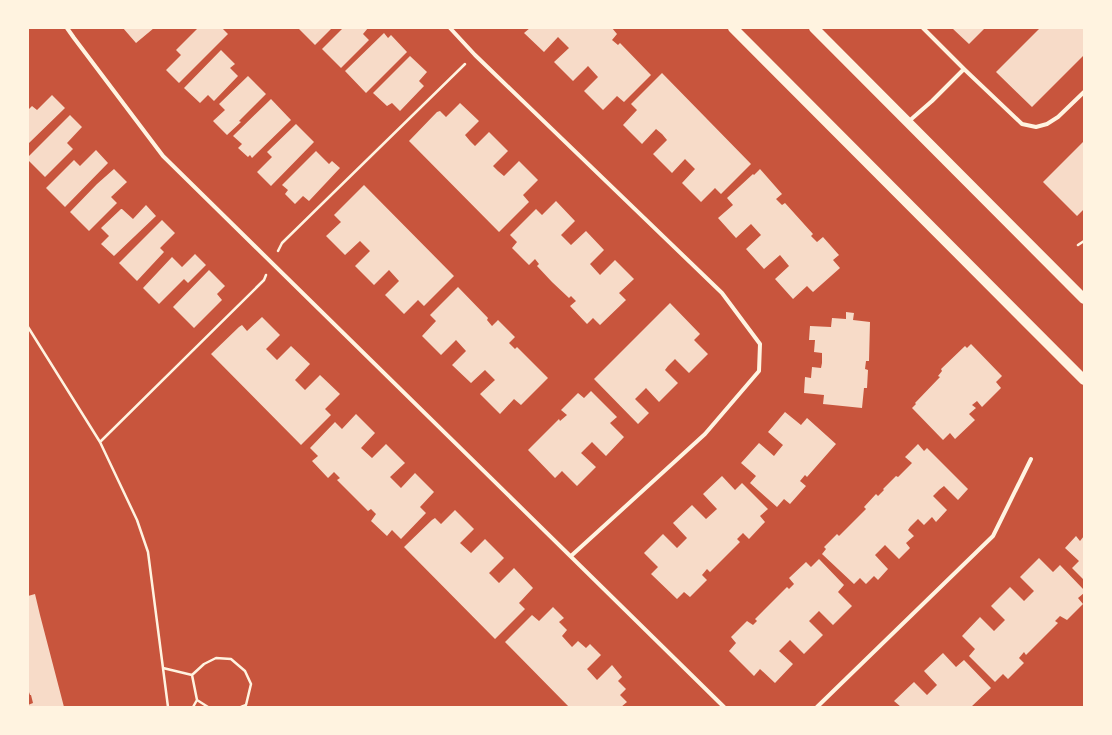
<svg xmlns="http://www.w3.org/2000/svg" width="1112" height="735" viewBox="0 0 1112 735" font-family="'Titillium Web',sans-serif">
  <rect width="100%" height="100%" fill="#c8553d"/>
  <path fill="#f7dbc8" d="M123 28H154L136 43Z
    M198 28H222L228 34 179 83 166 70 181 55 176 50Z
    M298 28H332L315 45Z
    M343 28H368L363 34 369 40 341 68 322 49Z
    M530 28H612L617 34 612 40 618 45 620 43 651 75 624 102 617 96 603 110 584 91 598 77 588 66 573 81 554 62 569 48 558 37 544 52 524 33Z
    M952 28H985L969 44Z
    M1040 28H1084V55L1032 107 996 72Z
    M384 33 388 38 391 35 407 52 366 93 345 71Z
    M221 50 235 64 230 68 238 76 214 101 208 95 200 103 184 88Z
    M410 56 427 72 419 81 424 86 400 111 392 103 387 106 373 93Z
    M662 73 751 164 721 194 715 188 701 202 682 183 695 169 685 159 672 173 653 154 667 140 662 134 656 129 642 144 623 125 637 110 631 104Z
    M248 76 266 94 239 121 241 122 227 135 213 121 225 110 219 104Z
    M52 95 65 108 28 144V110L32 106 37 110Z
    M271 99 291 120 252 158 250 155 248 157 238 148 242 144 233 136Z
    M460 103 479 121 465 135 470 141 475 146 489 132 508 151 493 166 498 171 504 176 519 161 538 180 523 195 529 202 499 232 409 141 437 112 440 111 446 117Z
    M70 115 82 127 67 143 73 149 45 177 28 160V157Z
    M296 124 314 142 271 186 257 172 272 157 267 152Z
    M1084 141V209L1077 216 1043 182Z
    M96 150 108 163 65 207 46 188 74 160 80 166Z
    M316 151 329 164 332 161 340 168 309 201 303 196 295 204 285 194 288 190 282 185Z
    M114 169 127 182 111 197 117 203 89 231 70 212 97 184Z
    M760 169 782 194 776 199 782 205 785 203 813 234 811 236 817 242 823 237 839 255 833 260 840 268 813 292 807 286 793 299 775 279 789 266 780 255 764 269 746 249 761 235 751 224 736 238 718 218 733 205 727 198 753 174 754 175Z
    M364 185 454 276 424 306 418 300 404 314 385 295 399 281 389 270 374 285 355 266 370 251 360 241 345 255 326 236 341 222 334 215Z
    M556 201 575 221 561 235 571 245 586 231 604 250 590 264 600 275 615 260 634 279 619 293 626 300 600 325 593 318 587 324 570 306 576 301 571 296 569 298 552 282 537 266 539 264 535 259 529 265 512 248 517 242 510 235 536 209 542 215Z
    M146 205 156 216 114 256 101 244 109 236 101 228 121 209H122L133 219Z
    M162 220 175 233 160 248 164 252 137 281 119 263Z
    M195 254 206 265 188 283 184 279 159 304 143 288 172 257 182 267Z
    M209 270 225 286 217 294 222 300 194 328 173 307Z
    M458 287 488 318 487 320 492 326 498 320 515 337 509 343 515 349 517 347 548 378 521 405 514 399 500 414 480 394 495 380 485 370 471 383 452 365 466 351 456 340 441 355 422 336 436 321 430 315Z
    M670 303 700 334 694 340 708 354 689 373 675 359 668 366 665 370 678 383 659 402 646 388 635 399 649 413 638 424 594 379Z
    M846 312 854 313 853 320 870 322 869 361H866L865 369 868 370 867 388H864L862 408 823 404 824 395 804 393 805 377 811 378 812 367 821 368 822 363V353L814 352 815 340H809L810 326 831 327 832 318 846 319Z
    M262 317 280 335 266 349 277 360 291 346 310 364 295 380 305 390 320 375 340 394 325 409 331 415 301 445 211 354 239 327 242 325 247 331Z
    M971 344 1002 376 996 382 1001 388 982 407 977 401 972 405 976 408 969 414 975 420 955 439 950 433 943 440 912 408 916 404 915 403 940 377 938 376 942 371 941 369 965 346 967 348Z
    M591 391 617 417 610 423 624 437 606 456 592 442 581 453 596 467 577 486 562 471 555 478 528 450 559 419 560 421 567 415 561 410 578 393 584 398Z
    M785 412 801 425 807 418 836 444 807 477 805 475 800 481 806 486 790 504 784 499 777 507 750 483 756 476 741 463 759 443 774 456 778 451 783 445 768 432Z
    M356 414 375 433 361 448 372 458 386 444 405 463 390 477 401 488 415 473 434 492 420 507 426 513 401 539 392 530 387 536 371 521 376 514 371 509 368 511 337 480 340 478 334 472 328 478 312 461 318 456 310 448 335 422 342 429Z
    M918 444 924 451 927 448 968 489 958 500 944 486 939 490 933 496 947 510 936 522 932 517 924 525 918 519 910 527 908 530 914 536 906 543 910 548 899 559 885 545 875 555 888 569 878 580 874 576 866 584 860 578 854 584 822 554 826 549 824 547 837 534 839 536 866 509 864 507 876 494 878 496 884 490 883 489 896 476 898 477 912 463 905 457Z
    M722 476 735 490 742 483 768 509 760 516 765 522 749 539 743 533 737 539 740 542 710 572 707 569 702 575 707 580 690 597 684 592 677 599 651 574 658 567 644 553 663 534 677 548 687 538 673 523 692 505 706 519 717 509 703 494Z
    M455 510 474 529 460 543 471 553 485 539 504 558 489 573 499 583 514 568 533 588 519 603 525 609 495 639 404 547 432 520 435 518 441 524Z
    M1076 536 1080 541 1084 536V580L1072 568 1079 561 1065 548Z
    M1039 558 1053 572 1060 565 1084 590V593L1078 598 1083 604 1067 620 1060 616 1055 621 1058 623 1026 655 1024 652 1019 658 1024 663 1008 679 1003 674 995 682 969 656 975 649 962 636 980 617 994 631 1005 620 991 606 1010 587 1024 601 1034 591 1020 577Z
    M819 559 844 585 838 592 852 606 833 625 819 611 809 621 823 635 804 654 790 640 779 651 793 664 775 683 760 669 754 676 729 651 736 643 731 637 747 621 753 625 757 621 755 619 787 587 789 589 794 584 789 578 806 562 811 567Z
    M35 594 40 615 64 707H28V705L33 703 31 695H30L28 689V596Z
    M553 607 564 618 559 622 567 630 562 636 572 647 578 641 586 648 590 644 601 655 587 669 597 680 612 665 622 677 618 681 626 689 620 695 627 702 621 707H569L505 642 532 615 539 621Z
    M943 653 956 667 964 660 991 688 971 707H901L894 701 914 682 927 695 937 685 924 671Z"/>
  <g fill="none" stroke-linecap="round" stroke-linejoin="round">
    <path stroke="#fff3e0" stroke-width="2.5" d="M1078 245 1084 241
      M278 251 282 243 465 64
      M28 327 100 442 137 520 148 552 168 707
      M100 442 264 280 266 275
      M163 668 192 675 197 700 193 707
      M192 675 204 664 216 658 231 659 245 671 251 684 246 705 241 707
      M197 700 208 707"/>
    <path stroke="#fff3e0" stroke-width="4" d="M67 28 74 38 163 156 724 707
      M450 28 475 55 722 293 760 344 759 371 705 434 571 556
      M923 28 964 69 1022 124 1036 127 1047 124 1058 117 1084 92
      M908 122 932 101 964 69
      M817 707 993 536 1031 459"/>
    <path stroke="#fff3e0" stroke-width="10" d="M733 28 1084 380
      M814 28 1084 299"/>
  </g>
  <rect width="1112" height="735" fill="none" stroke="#fff3e0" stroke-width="58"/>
</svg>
